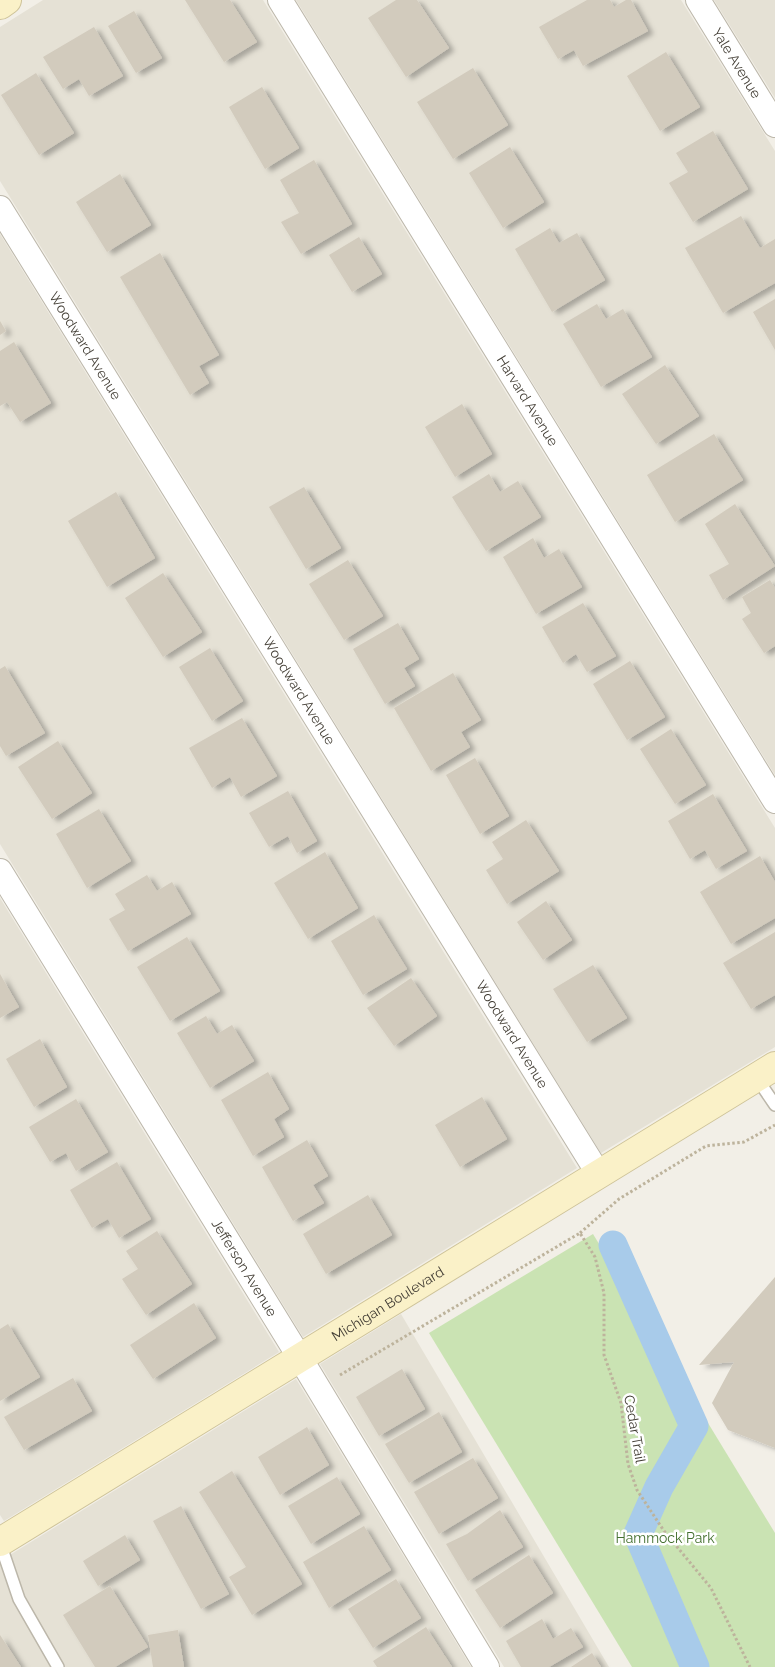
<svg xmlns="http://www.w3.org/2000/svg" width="775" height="1667" viewBox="0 0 775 1667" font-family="Raleway,sans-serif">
  <defs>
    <filter id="shadow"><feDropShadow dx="5.5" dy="3" stdDeviation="2.5" flood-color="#0004"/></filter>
  </defs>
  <rect width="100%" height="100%" fill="#f2efe7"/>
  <path fill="#e5e1d5" d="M43 0H263L775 828V1047L601 1153 0 181V27Z
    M296 0H681L775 151V775Z
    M714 0H775V98Z
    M0 234 577 1168 303 1337 0 844Z
    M0 898 279 1352 4 1521 0 1515Z
    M401 1314 609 1667H504L320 1364Z
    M296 1379 471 1667H0V1561Z"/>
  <path fill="#cae3b3" d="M593 1234 775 1533V1667H632L429 1333Z"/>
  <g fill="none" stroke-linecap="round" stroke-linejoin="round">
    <path stroke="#a8cbea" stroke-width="29" d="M613 1245 694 1426 659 1487 638 1534 695 1667"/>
  </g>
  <path fill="#d2cbbd" filter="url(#shadow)" d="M185 0H230L257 42 224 62Z
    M396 0H417L449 48 406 77 368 18Z
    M587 0H610L614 7 626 0H631L648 31 583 66 574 50 558 59 539 27Z
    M134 11 162 58 136 73 108 26Z
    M94 27 123 76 89 96 79 79 63 89 43 57Z
    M666 52 700 107 660 131 627 76Z
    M473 68 508 125 453 159 417 102Z
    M36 73 74 133 39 155 1 95Z
    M262 87 299 148 265 169 229 107Z
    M713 131 748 189 693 222 669 183 688 172 676 153Z
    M510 147 544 202 503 228 469 173Z
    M314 160 352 224 301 254 281 222 299 213 280 180Z
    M120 174 151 225 107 252 76 202Z
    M741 216 760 248 775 239V283L723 313 685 248Z
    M550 228 559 243 577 233 605 280 552 312 515 249Z
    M359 237 382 274 352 292 329 255Z
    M160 253 219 355 199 366 209 383 190 395 120 277Z
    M775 299V350L753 312Z
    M597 304 606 319 623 309 652 357 601 387 563 324Z
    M0 321 6 331 0 335Z
    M14 342 51 403 20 422 7 402 0 406V351Z
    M665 365 699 416 656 444 622 394Z
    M462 404 492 454 455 477 425 427Z
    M714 434 743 480 675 522 647 475Z
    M489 474 500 492 518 481 541 517 486 551 452 497Z
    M304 487 341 548 306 569 269 507Z
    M116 492 155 558 107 587 68 521Z
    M735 504 775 566 723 600 709 575 729 564 705 524Z
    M533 538 544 558 559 549 582 587 536 614 503 557Z
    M348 560 383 616 344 640 309 584Z
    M163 573 202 632 163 657 125 598Z
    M770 580 775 588V646L764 653 742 619 751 613 742 597Z
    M583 603 616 656 587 672 576 654 563 663 542 627Z
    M398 623 419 659 404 668 415 686 385 704 353 649Z
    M210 648 243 701 212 721 179 667Z
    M630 661 665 717 627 740 593 684Z
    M5 666 45 733 6 756 0 746V669Z
    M453 673 481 720 461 732 470 747 431 771 394 708Z
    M242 718 277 776 241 797 230 777 212 788 189 748Z
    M671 729 706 785 675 804 640 749Z
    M58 741 92 793 52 819 18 767Z
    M475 758 509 816 480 834 446 775Z
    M288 791 317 841 297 853 288 836 269 847 249 813Z
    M713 794 747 851 716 869 705 850 690 859 668 821Z
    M99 809 131 861 87 888 56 834Z
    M526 820 559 871 507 904 486 870 503 859 492 842Z
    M325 852 358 908 308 939 274 883Z
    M760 856 775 882V918L731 944 700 892Z
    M147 875 157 891 172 882 191 914 128 951 109 919 125 910 115 894Z
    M546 901 572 940 543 960 517 922Z
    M374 915 407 969 363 995 331 941Z
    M775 932V995L751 1009 723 963Z
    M187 937 220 991 170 1021 137 967Z
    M593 965 627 1018 587 1042 553 989Z
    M0 974 19 1007 0 1018Z
    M411 978 437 1016 394 1046 367 1008Z
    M206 1016 217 1034 232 1025 254 1061 210 1088 177 1033Z
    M40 1039 67 1087 34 1107 6 1059Z
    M268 1072 289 1109 274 1119 284 1137 253 1156 221 1100Z
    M482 1097 507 1139 460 1167 435 1125Z
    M76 1099 108 1152 76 1171 66 1153 50 1162 29 1127Z
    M307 1140 328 1176 313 1185 324 1203 293 1221 262 1167Z
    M117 1162 151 1219 119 1238 108 1219 92 1228 70 1190Z
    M368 1195 392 1235 326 1274 303 1234Z
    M157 1231 192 1284 146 1315 122 1279 138 1269 126 1251Z
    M775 1277V1448L728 1430 712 1403 734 1362 699 1365Z
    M194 1303 216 1338 153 1379 130 1345Z
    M8 1324 40 1377 0 1401V1329Z
    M402 1369 425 1409 379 1436 356 1397Z
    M73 1378 92 1411 24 1450 4 1417Z
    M439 1412 462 1452 409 1483 385 1444Z
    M307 1427 329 1465 280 1495 258 1457Z
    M473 1458 498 1498 439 1534 414 1492Z
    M232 1471 302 1584 252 1615 229 1577 246 1567 199 1492Z
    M337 1477 360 1514 311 1544 288 1506Z
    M181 1506 229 1594 201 1609 153 1521Z
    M500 1510 523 1547 468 1581 446 1544 467 1534Z
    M364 1526 391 1570 329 1608 303 1562Z
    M125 1535 140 1560 98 1586 83 1561Z
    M529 1555 553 1593 500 1628 475 1590Z
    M396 1579 421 1618 373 1648 348 1609Z
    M110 1586 148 1647 115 1667H95L63 1615Z
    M542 1619 553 1639 571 1628 583 1647 549 1667H521L506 1641Z
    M426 1627 452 1667H377L373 1661Z
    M178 1630 184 1667H153L148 1635Z
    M0 1635 21 1667H0Z
    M592 1653 601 1667H571Z"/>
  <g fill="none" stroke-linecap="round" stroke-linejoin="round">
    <g stroke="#bcb7aa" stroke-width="14">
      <path id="lane" d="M756 1077 775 1105
        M0 1543 19 1599 58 1667"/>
    </g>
    <g stroke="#bcb7aa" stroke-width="26">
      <g id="street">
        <path id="s1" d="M280 0 775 801"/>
        <path id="s2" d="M698 0 775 125"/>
        <path id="s3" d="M0 208 598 1173"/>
        <path id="s4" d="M0 871 300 1358 487 1667"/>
      </g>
    </g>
    <g stroke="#cec399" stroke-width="30">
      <g id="secondary">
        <path d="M0 5 7 0"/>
        <path id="s5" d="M0 1542 775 1066"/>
      </g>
    </g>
    <path stroke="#bdb39c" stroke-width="3" stroke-dasharray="2.5 2.5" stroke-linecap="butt" d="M580 1233 619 1199 706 1146 744 1142 775 1125
      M340 1375 580 1233 595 1257 604 1293V1355L621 1403 628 1464 637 1490 664 1531 711 1588 750 1667"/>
    <use href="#lane" stroke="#fff" stroke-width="11"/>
    <use href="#street" stroke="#fff" stroke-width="24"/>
    <use href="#secondary" stroke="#faf1c8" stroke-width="28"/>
  </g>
  <g text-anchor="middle" stroke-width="5" stroke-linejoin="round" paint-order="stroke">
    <g font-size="14" fill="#443f36" stroke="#fff">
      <text dy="5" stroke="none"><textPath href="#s2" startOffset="74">Yale Avenue</textPath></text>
      <text dy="5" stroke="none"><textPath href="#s3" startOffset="162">Woodward Avenue</textPath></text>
      <text dy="5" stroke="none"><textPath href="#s1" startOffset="471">Harvard Avenue</textPath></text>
      <text dy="5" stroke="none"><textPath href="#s3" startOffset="568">Woodward Avenue</textPath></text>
      <text dy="5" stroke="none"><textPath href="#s3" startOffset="972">Woodward Avenue</textPath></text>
      <text dy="5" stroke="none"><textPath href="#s4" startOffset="466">Jefferson Avenue</textPath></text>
      <text dy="5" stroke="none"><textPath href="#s5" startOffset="455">Michigan Boulevard</textPath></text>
      <text transform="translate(635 1429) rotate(80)" y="5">Cedar Trail</text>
    </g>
    <g font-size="14" fill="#44702f" stroke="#fff">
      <text x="665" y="1543">Hammock Park</text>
    </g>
  </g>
</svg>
